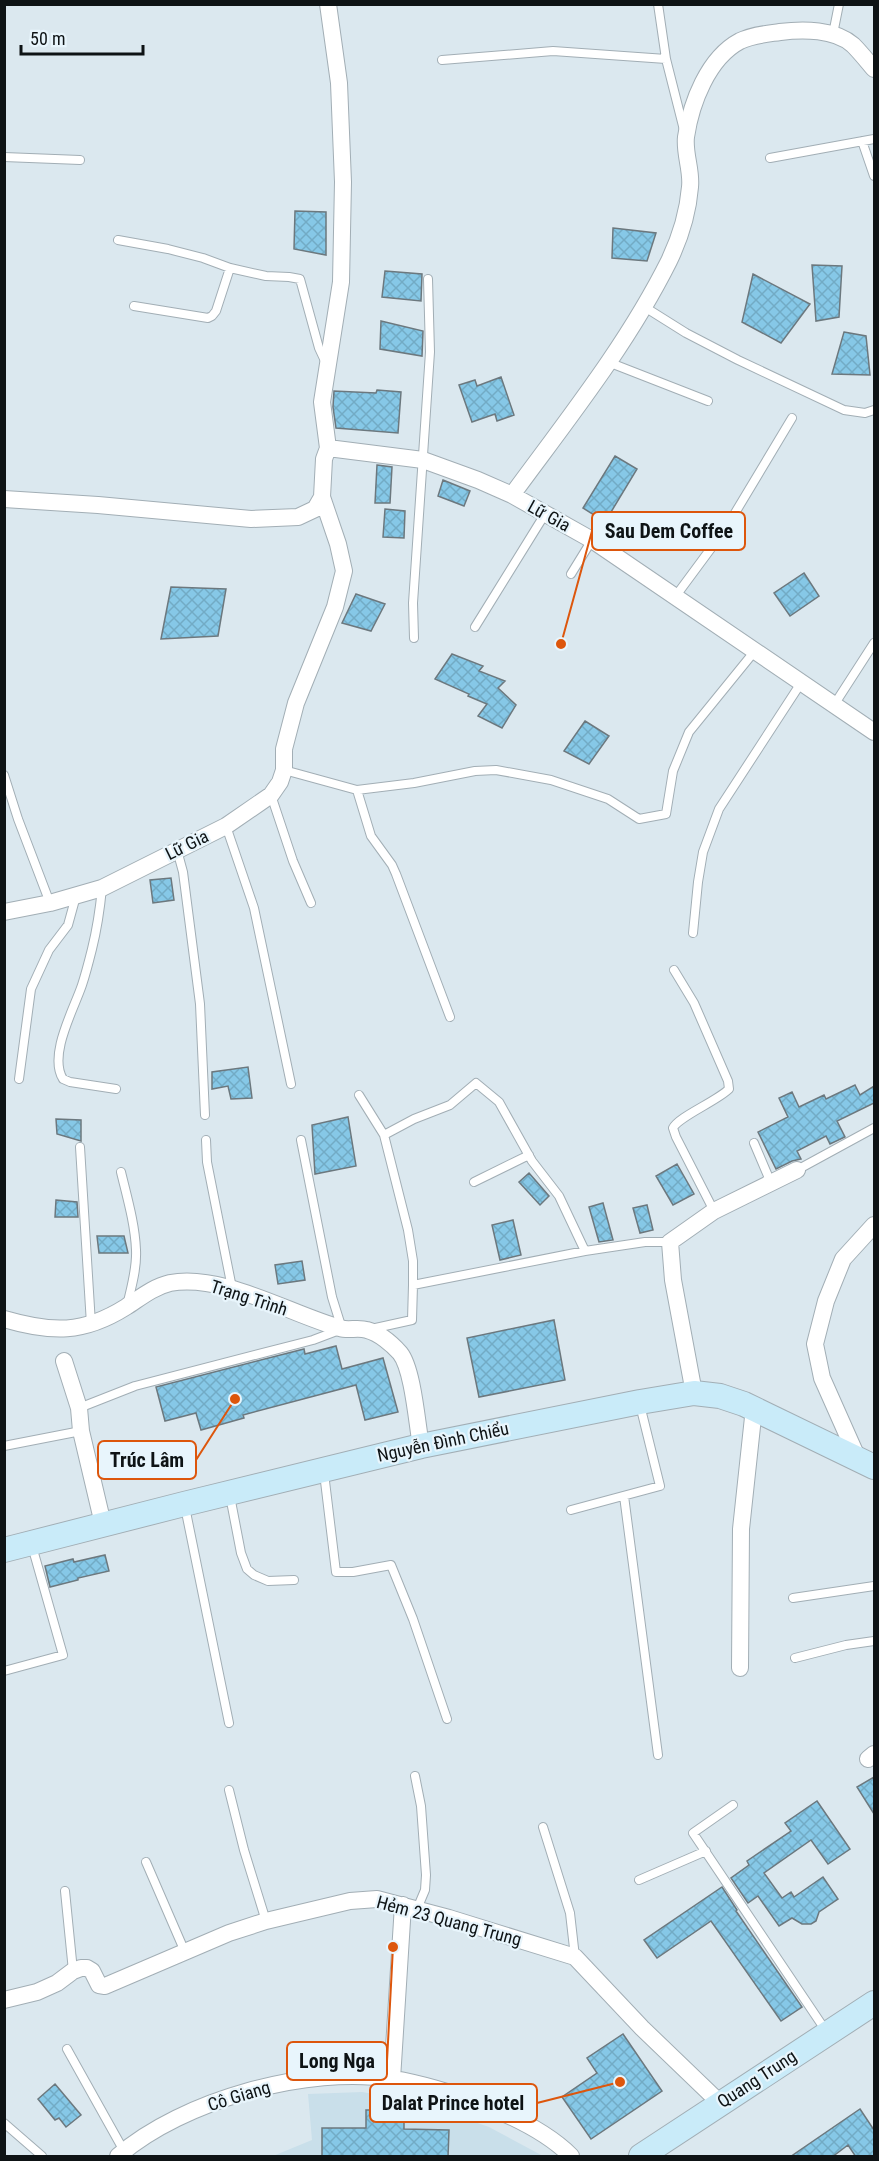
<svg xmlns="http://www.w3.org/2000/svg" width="879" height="2161" viewBox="0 0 879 2161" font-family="'Roboto Condensed',sans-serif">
  <defs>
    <pattern id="building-cross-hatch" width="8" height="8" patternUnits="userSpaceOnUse" patternTransform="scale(1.5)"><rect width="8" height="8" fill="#86c8e7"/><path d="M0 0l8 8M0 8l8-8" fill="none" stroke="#72abc5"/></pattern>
  </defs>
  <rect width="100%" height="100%" fill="#dbe8ef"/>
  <path fill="#c9dfea" d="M362 2092 411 2100 489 2127 543 2156H273L312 2140 308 2094Z"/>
  <path fill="url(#building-cross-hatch)" stroke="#6c787e" stroke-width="1.5" d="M295 211 326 212V255L294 249Z
    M613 228 656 233 647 261 612 258Z
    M812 265 842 266 839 317 816 321Z
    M385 271 422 274 421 301 382 297Z
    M753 274 810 304 781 343 742 322Z
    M381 321 423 331 422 356 380 349Z
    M844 332 866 336 870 375 832 374Z
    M501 377 514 415 497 421 495 414 472 422 459 385 475 380 477 386Z
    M377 390 401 392 398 433 336 428 333 407 334 391 376 393Z
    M615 456 637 469 605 522 583 508Z
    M377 465 392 467 390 503H375Z
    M443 480 470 491 464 506 438 496Z
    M385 509 405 511 404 538 383 537Z
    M804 573 819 596 790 616 774 593Z
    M171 587 226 589 218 636 161 639Z
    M356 594 385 604 371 631 342 623Z
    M452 654 483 666 479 671 505 681 498 688 516 705 502 728 478 716 487 704 468 696 469 694 435 679Z
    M585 721 609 736 589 764 564 751Z
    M171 878 174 900 153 903 150 880Z
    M248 1067 252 1098 231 1099 228 1086 212 1089V1072Z
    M855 1085 860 1095 874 1086V1103L837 1121 845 1137 830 1144 826 1136 797 1151 801 1159 792 1161 776 1169 758 1132 788 1117 779 1098 792 1092 799 1107 824 1095 826 1099Z
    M348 1117 356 1166 315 1174 312 1125Z
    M56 1119 81 1120V1141L57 1134Z
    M677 1164 694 1194 673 1205 656 1176Z
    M529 1173 549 1196 540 1205 519 1182Z
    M56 1200 77 1202 78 1217H55Z
    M603 1203 613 1240 599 1242 589 1207Z
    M647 1205 653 1230 640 1233 633 1208Z
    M513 1220 521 1255 500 1260 492 1225Z
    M97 1236H124L128 1253H99Z
    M302 1261 305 1280 278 1284 275 1265Z
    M554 1320 565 1380 479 1397 467 1338Z
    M336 1346 342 1369 383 1358 398 1412 365 1420 356 1385 243 1415 244 1418 201 1430 196 1413 165 1421 156 1387 304 1349 305 1354Z
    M105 1555 109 1571 78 1578V1580L50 1587 45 1566 73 1559 74 1562Z
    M874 1777V1814L857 1787Z
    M817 1801 850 1849 828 1864 811 1840 764 1873 782 1898 791 1892 794 1897 823 1877 838 1899 819 1912 816 1921 811 1924H802L792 1918 779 1926 758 1896 748 1903 731 1878 749 1865 747 1861 791 1831 785 1823Z
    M722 1887 737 1910 736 1911 802 2007 781 2021 711 1921 657 1958 644 1940Z
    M623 2034 662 2091 591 2139 562 2097 597 2073 587 2058Z
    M55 2084 81 2115 66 2127 59 2118 55 2120 38 2099Z
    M860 2109 874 2130V2157H856L848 2145 832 2157H790Z
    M366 2110H404V2129L449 2130 448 2157H322V2128H366Z"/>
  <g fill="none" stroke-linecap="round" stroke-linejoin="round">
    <g stroke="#a2aeb5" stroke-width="10">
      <path id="lane" d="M658 4 666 59 684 130
        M833 34 839 4
        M442 60 553 51 666 59
        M862 141 874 176
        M4 157 80 160
        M770 158 874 139
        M118 240 168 249 203 258 230 268 266 276 289 277 300 279 319 348 326 363
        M134 306 208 318 212 316 216 311 230 268
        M643 306 686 333 738 360 844 410 865 413 874 410
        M608 362 708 401
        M571 574 592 540
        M675 597 726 528 792 418
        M475 627 545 514
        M414 638 413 603 430 352 428 279
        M834 705 874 643
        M284 770 357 790 414 783 475 771 496 770 551 780 608 799 639 819 666 814 673 771 689 732 754 652
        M4 775 18 819 50 903
        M357 790 371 836 392 865 396 874 450 1017
        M271 795 293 861 311 903
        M226 826 254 908 291 1084
        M177 850 183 872 200 1004 205 1115
        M102 888C100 909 97 929 92 949 89 961 86 973 82 985 74 1009 48 1055 63 1079L70 1082 116 1089
        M693 933 698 882 703 852 719 809 801 683
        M674 970 694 1003 728 1081 729 1089C717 1101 678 1117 673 1128L676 1137 714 1211
        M19 1079 31 989 49 950 68 925 76 896
        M359 1095 384 1135 408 1230 413 1261V1285
        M384 1135 414 1119 450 1105 476 1083 499 1102 532 1161 559 1196 585 1251
        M206 1140 207 1162 232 1288
        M754 1143 771 1183
        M80 1147 91 1324
        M797 1170 874 1128
        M121 1172C127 1197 135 1224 136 1250 137 1269 131 1288 127 1306
        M474 1182 529 1155
        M371 1329 412 1320 413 1285 585 1251 645 1242H670
        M79 1408 135 1386 313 1340 342 1329 332 1297 301 1140
        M4 1446 81 1431
        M324 1473 336 1572H353L391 1565 413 1619 447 1719
        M230 1496 241 1553 247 1569 254 1575 268 1581 294 1580
        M624 1496 658 1755
        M185 1507 229 1723
        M571 1510 660 1486 640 1405
        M793 1598 874 1586
        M795 1658 846 1645 874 1641
        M4 1671 63 1655 32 1546
        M415 1776 421 1806 426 1875 425 1890 417 1909
        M229 1790 244 1850 266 1921
        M733 1805 693 1833 826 2031
        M543 1827 570 1913 575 1957
        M146 1862 185 1952
        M639 1880 706 1851
        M65 1891 73 1971
        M67 2049 124 2151
        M4 2123 42 2156"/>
    </g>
    <g stroke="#a2aeb5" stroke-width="18">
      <path id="street" d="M328 4 339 83 343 182 341 282 322 402 328 448
        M512 495C567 420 627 345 669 261 680 238 688 212 690 187 692 171 684 153 686 137 691 103 708 58 740 41 752 35 766 34 780 32 803 29 835 29 853 45 861 53 868 62 874 69
        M4 499 98 505 251 519 298 517 315 509 322 497 324 459 328 448 423 460 478 480 512 495 592 540 874 732
        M4 912 50 903 102 888 226 826 271 795 280 782 284 770V749L296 703 335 607 344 571 338 544 322 497
        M4 1319C52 1333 83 1334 126 1307 140 1298 153 1287 170 1283 222 1273 290 1314 340 1328 348 1331 358 1327 367 1330 379 1333 392 1344 400 1353 413 1369 417 1424 421 1446
        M64 1361 79 1408 81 1431 103 1524
        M694 1393 673 1280 670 1242 714 1211 797 1170
        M858 1459 822 1378 815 1344 826 1301 843 1259 874 1225
        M740 1668 741 1529 754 1408
        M868 1759 874 1754
        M4 2000 37 1992 57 1983 73 1971 81 1968H87L92 1971 99 1985 105 1986 229 1933 266 1921 350 1901 377 1899 449 1918 575 1957 642 2028 720 2103
        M392 2079 403 1905
        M118 2156C183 2100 308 2065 393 2079 423 2084 452 2093 481 2104 513 2116 547 2132 571 2156"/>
    </g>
    <g stroke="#a2aeb5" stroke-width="26">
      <path id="secondary" d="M4 1550 184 1504 421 1446 640 1402 694 1393 720 1396 744 1404 874 1467
        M641 2156 874 2003"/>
    </g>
    <use href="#lane" stroke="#fff" stroke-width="8"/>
    <use href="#street" stroke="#fff" stroke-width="16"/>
    <use href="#secondary" stroke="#c9ebf9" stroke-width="24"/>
  </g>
  <g text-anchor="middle" stroke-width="4.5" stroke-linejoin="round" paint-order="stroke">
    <g font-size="18" fill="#0e1315" stroke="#e8f5fc">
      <text transform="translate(549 516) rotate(29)" y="6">Lữ Gia</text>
      <text transform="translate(187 845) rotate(-26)" y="6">Lữ Gia</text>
      <text transform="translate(249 1298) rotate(18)" y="6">Trạng Trình</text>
      <text transform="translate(443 1442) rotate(-12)" y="6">Nguyễn Đình Chiểu</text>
      <text transform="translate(449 1921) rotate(15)" y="6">Hẻm 23 Quang Trung</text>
      <text transform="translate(757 2079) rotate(-33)" y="6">Quang Trung</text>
      <text transform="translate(239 2096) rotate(-17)" y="6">Cô Giang</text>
    </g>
  </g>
  <path fill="none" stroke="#dd560c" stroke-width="2" d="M561 644L592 531M235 1399L196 1460M393 1947L387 2061M620 2082L537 2103"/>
  <g fill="#dd560c" stroke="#e8f5fc" stroke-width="2">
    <circle cx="561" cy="644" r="6"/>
    <circle cx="235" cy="1399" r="6"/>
    <circle cx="393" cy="1947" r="6"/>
    <circle cx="620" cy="2082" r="6"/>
  </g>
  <g fill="#e8f5fc" stroke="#dd560c" stroke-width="2">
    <rect x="592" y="512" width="153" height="38" rx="6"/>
    <rect x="98" y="1441" width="98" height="38" rx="6"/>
    <rect x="287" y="2042" width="100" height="38" rx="6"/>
    <rect x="370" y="2084" width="167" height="38" rx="6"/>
  </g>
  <g font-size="20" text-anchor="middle" font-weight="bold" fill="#0e1315">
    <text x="669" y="538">Sau Dem Coffee</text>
    <text x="147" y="1467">Trúc Lâm</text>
    <text x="337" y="2068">Long Nga</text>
    <text x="453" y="2110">Dalat Prince hotel</text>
  </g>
  <rect width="879" height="2161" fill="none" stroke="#0e1315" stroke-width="12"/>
  <path d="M21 45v9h122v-9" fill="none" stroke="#0e1315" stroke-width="3"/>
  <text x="30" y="45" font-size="18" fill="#0e1315" stroke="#e8f5fc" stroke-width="4.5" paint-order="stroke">50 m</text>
</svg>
